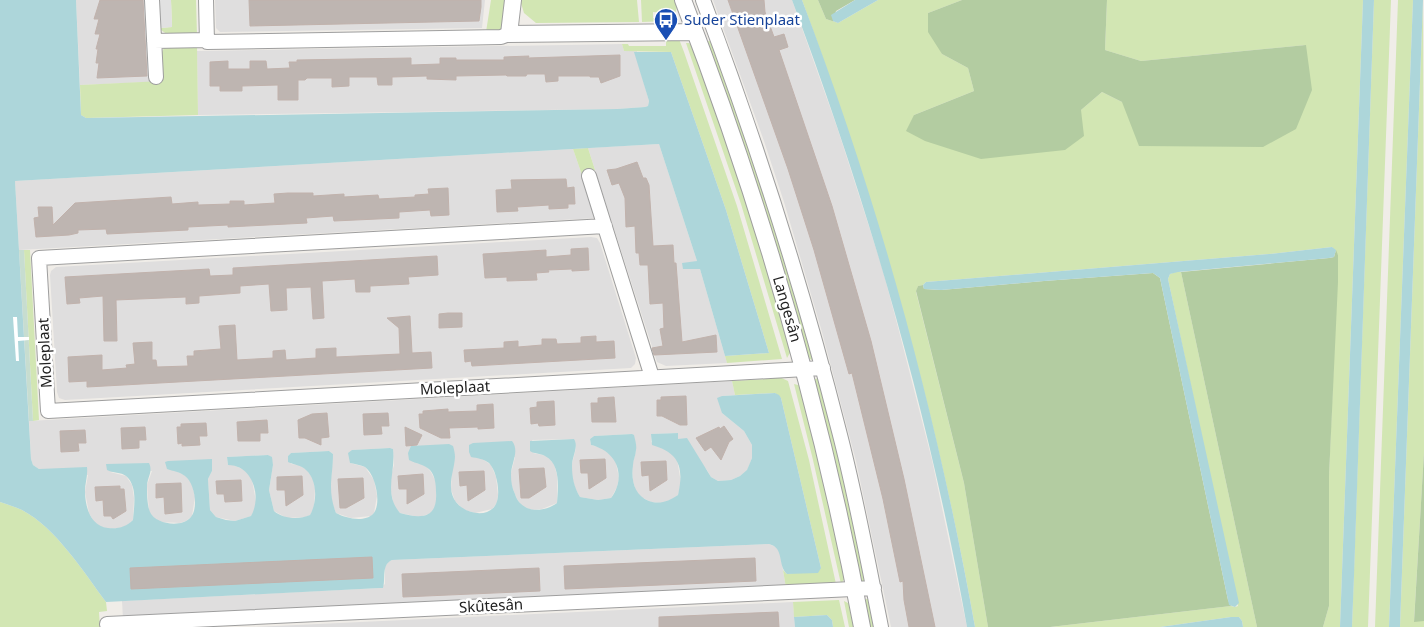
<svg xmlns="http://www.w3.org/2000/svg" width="1424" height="627" viewBox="0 0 1424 627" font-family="'Noto Sans',sans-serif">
  <rect width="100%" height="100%" fill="#f0ede8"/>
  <path fill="#dfdede" d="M76 0H146L150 82 80 85Z
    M215 0H485L482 28 220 32 216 28Z
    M713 0H792L838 130 882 267 899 331 932 460 967 627H891L856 461 822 332 784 202 764 141Z
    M622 44 624 51 637 50V52H635L649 101 648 106 645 107 617 109 198 115 197 51Z
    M659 144 697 261 683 269H700L727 363 666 366 657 362 588 148Z
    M573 149 597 218 19 250 15 181Z
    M591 237 597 238 600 243 636 358 635 364 631 368 65 400 59 398 57 392 50 275 51 271 56 267Z
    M732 381 735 395 722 396V413L744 431 752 445V458L747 471 740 476 731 480 718 481 711 477 707 470 678 439V433L652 434 651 442 670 452 677 459 681 483 678 495 671 500 662 503 651 502 641 497 636 492 633 481 632 465 636 452V445L632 434 594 436 590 439 591 445 605 449 615 458 619 478 617 487 611 498 598 500 580 497 575 488 572 477V464L576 448 574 439 532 440 533 453 547 456 554 464 557 475V503L542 509 532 510 522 506 517 499 511 484V473L515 457 484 460 491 465 496 477 498 495 497 503 492 509 475 513 464 510 455 501 451 489 452 467 412 462 425 465 431 472 436 482 437 506 432 513 419 517 400 513 394 506 390 487 391 476 394 465 393 449 390 448 352 450 350 463 365 467 374 480 377 496 374 513 371 516 351 518 336 513 331 500 330 492 333 454 329 451 291 453 288 456 291 464 299 465 307 470 313 479 315 488 314 508 310 515 306 517 287 518 274 511 269 490 273 465 271 457 268 455 227 457 228 465H233L247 471 252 480 257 507 251 516 235 521 216 517 210 510 208 479 212 471 178 472 186 476 192 483 195 497 192 516 186 521 180 523 162 522 153 518 149 511 147 485 152 471 110 472 126 476 132 485 134 498 133 520 125 527 111 529 101 527 94 522 89 513 85 492 88 475 39 469 33 465 31 459 29 421Z
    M769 544 776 547 780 552 786 588 123 619 122 601 380 588 385 584V567L388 562 392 560Z
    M793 602 795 627H253Z"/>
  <path fill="#d2e6b3" d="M171 0H196L197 35H168L161 30 160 28 172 27Z
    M491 0H506L502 31 486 32Z
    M520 0H637L639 22 536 23 524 13Z
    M641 0H676L677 7 675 14 653 12V18L673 17 669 21 642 22Z
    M802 0H818L826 19 838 23 878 0H962L928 13 942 54 968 68 974 91 914 115 1081 110 1102 92 1122 102 1306 45 1141 61 1105 50 1107 0H1363L1340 627H1323L1329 606V476L1338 255 1332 247 1269 254 926 282 923 285 918 286 916 292 964 483 988 627H975C937 413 877 204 802 0Z
    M1374 0H1391L1368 627H1352Z
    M1398 0H1413L1389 627H1375Z
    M1423 0 1424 452 1414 621H1424V627H1400Z
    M666 38 679 39 684 52 737 206 782 359 727 363 725 356 769 353 726 210 671 52 624 51 622 44H628L629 46H666Z
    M711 40 763 184 814 359 812 360 808 358 707 42Z
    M686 43H689L693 47 744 190 791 351 787 358 741 204Z
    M197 45 198 115 86 118 81 115 80 85 162 81C162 71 158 55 165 47Z
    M588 148 595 170 582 175 573 149Z
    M24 250H30L39 420 33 421Z
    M1178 271 1181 272 1257 627H1243L1242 621 1239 617H1231L1160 627H1050L1231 606 1235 607 1238 606 1168 279 1170 274Z
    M773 374 788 381 809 460 836 584 786 588 783 570 787 574 821 568 781 398 775 393 735 395 732 381 767 379V375Z
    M819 378 845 477 866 582 861 581 814 381 815 379Z
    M794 384 802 386 845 578 841 584 813 460Z
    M0 502C7 504 15 507 22 510 56 528 83 571 106 602L107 611 99 612 100 627H0Z
    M866 599H870L876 627H869L865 601Z
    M839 600 845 627H833L832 620 827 615 794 617 793 602Z
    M844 601 850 604 856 627H849Z"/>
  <path fill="#b3cca1" d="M818 0H855L836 11 833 21 838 23 826 19Z
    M962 0H1107L1105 50 1141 61 1306 45 1312 90 1296 129 1263 147 1139 146 1122 102 1102 92 1081 110 1084 136 1065 150 981 159 925 141 906 131 914 115 974 91 968 68 942 54 928 32V13Z
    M1336 250 1338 255V282L1329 476V606L1323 627H1257L1181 272 1329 258 1334 257Z
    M1153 273 1160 278 1228 600 1231 606 1050 627H988L964 483 916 291 918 286 923 285 924 289 941 290 1044 281Z
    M1424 452V621L1414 622Z"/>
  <path fill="#c7ddd0" d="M19 250H24L33 421H29Z"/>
  <path fill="#e1e1e1" d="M159 0H171L172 27 160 28Z"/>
  <path fill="#add6da" d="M0 0H76L81 115 86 118 617 109 645 107 648 106 649 101 634 52H671L726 210 769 353 725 356 700 269H683L682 263 697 261 659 144 15 181 31 459 33 465 39 469 87 467C88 476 85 483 85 491 85 506 90 526 108 528 118 529 126 527 133 520 134 507 138 486 126 476 121 472 113 473 107 470L106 464 149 463C153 471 148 476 147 485 147 493 147 505 150 512 155 524 181 528 190 518 199 510 195 483 185 476 180 472 173 471 167 469L165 462 168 461 212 459V471L208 479 210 510 216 517 226 520 235 521 251 516C262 497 253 465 228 465L227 457 268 455 272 457 273 465 269 490 274 511C283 519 299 520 310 515 317 503 318 481 306 470 301 465 294 465 288 462V456L291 453 329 451 333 454C333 477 327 490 336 513 345 518 364 523 373 514 382 505 376 475 365 467 361 465 355 464 350 463L348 453 352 450 390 448 393 449C396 472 383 493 400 513 421 519 438 519 436 492 436 484 435 476 430 470 424 464 416 464 409 460L408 453 411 446 449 444 453 446C454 449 455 454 455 457 454 472 447 485 454 499 461 513 488 520 496 504 501 494 497 471 489 463 484 459 477 458 471 457L469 452V445L473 443 512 441C520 451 511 463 511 475 511 482 512 488 515 494 517 501 521 505 527 508 537 512 549 509 557 503 558 488 561 464 545 456 540 453 534 454 530 451V441L574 439C579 447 572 456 572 466 572 477 574 487 580 497L598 500 611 498C627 476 617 451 591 445L590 439 594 436 632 434 634 435C635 440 637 445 636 450 636 455 633 460 633 465 631 480 634 495 649 501 660 505 669 501 678 495 684 468 680 453 652 445L651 434 678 433V439L687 438 711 477 718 481 731 480 740 476 747 470 752 458V445L744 431 722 413 717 398 722 396 775 393 779 395 781 398 821 568 818 573 787 574C777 565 785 548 769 544L392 560C381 565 386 578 383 588H380L106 602C83 571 56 528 22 510 15 507 7 504 0 502Z
    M792 0H802C879 202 937 414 975 627H967C929 413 868 203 792 0Z
    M855 0H878L838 23 833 21 831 15Z
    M1363 0H1374L1354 576 1352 627H1340Z
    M1413 0H1423L1400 627H1389Z
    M1332 247 1336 250 1334 257 1329 258 1178 272 1170 274 1168 279 1239 603 1235 607 1229 605 1228 600 1160 278 1153 273 1044 281 941 290 924 289 923 285 926 282 1269 254Z
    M827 615 832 620 833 627H795L794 617Z
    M1231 617H1239L1242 621 1243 627H1160Z"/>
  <path fill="#fff" d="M13 317H17L18 337H29V340L18 341 19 361H16Z"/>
  <path fill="#beb5b1" stroke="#c1b2ac" d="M100 0H143L147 76 97 78 99 63H96L98 49H96L100 34H95L99 19H94Z
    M249 0H481V7L479 21 250 26Z
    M728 0H764L765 12 774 37 784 34 788 47 779 50 832 206 871 341 904 479 935 627H909L904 600 903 581 900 582 883 499 852 373 849 374 814 250 788 169Z
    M620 55V76L601 83 599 77H590V76H558V81L546 82 545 74H527L526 76H507L506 75 456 76V80L427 79V76L392 77V85H378L377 77H349V86L332 87V78H307L305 80H298V100H278V85L242 86V91H220V86H210V62L228 61V69H250V61H266L267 69 290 68 289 62H297V60L411 58V65L440 64V58H456V60H504V57L529 56 528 58Z
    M637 162 643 178H646L649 185 653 246 673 245 674 263H676L682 342 716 335 717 352 654 355 652 348 663 346 660 329 664 328 663 303 650 304 648 265H640L639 253H636L635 226 626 227 625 198 619 183 612 185 607 170 616 169Z
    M566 179 567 188 574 187 575 204H568V208L549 209V205L517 207 518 211 497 212 496 190 512 189 511 180Z
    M448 188 449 215 431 216 430 210 399 212V218L334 221 333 216 306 218 307 223 228 227V225L188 227V230L107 234 106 229 78 230V233L69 235 36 237 34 218 39 217 38 207H52L53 225 75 203 171 197 172 204 198 202V205L230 204V201H244V205L275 203 274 194 288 193H313V196L344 194V197L378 195 379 199 415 197V195L429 194 428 189Z
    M588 248 589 270 572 271V269L548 270 549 272 536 273 537 280 507 281V277L485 278 483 254 546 250V257L571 255V249Z
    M437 256 438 275 408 277 409 284 370 286V292H356L355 279 322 281 324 318 313 319 311 287 286 288 287 310 271 311 269 284 240 286V293L199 296V303L186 304V297L116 300 117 341H104L103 296 79 298 80 303 67 304 65 277 209 269 210 276 233 275V268Z
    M448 313H462V327L439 328V314Z
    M410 316 412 353 431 352 432 368 87 387V381L69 382 68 357 102 355V370L127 368 126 365 135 364 133 343 152 342V360H156L157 367 188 366 187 356H194V351L221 349 219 326 235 325 237 360 273 358V351L285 350 286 360 316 358V349L336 348V357L400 354 399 328 387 318Z
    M596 336V342L614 341 615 358 472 366 471 361 465 362 464 350 504 348V342L518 341V347L542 345V339H556L557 344 581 343V337Z
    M686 396 687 425H680L662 416H657V400H661V397Z
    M614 397 616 422H592L591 403H598V398Z
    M554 401 555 425 539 426 538 423 531 424 530 408 537 407V402Z
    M493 404 494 428 478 429V427L449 428 450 438H441L420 428 419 414H423V411L448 409V412L477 411V405Z
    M327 413 329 437 321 438V445L305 438H299L298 420 312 414Z
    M388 413 389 426H381L382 434 364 435 363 414Z
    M267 420 268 433H260V441H238L237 422Z
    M206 423 207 436H199L200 445 182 446V443L178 444 177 427H181V424Z
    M724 426 733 439 729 442 721 460 711 447 705 451 696 438 719 427 720 429Z
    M145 427 146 440H139V448L122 449 121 428Z
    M405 427 422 435 417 445 406 446Z
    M85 430 86 443H78L79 451 61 452 60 431Z
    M605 459 606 478 589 489 588 473H581L580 460Z
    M666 461 667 480 650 491 649 475 642 476 641 462Z
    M544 468 546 487 529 498H521L519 469Z
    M484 471 485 490 468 501 467 485 460 486 459 472Z
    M423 474 424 494 407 504V489H399L398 476Z
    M302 476 303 495 286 506 285 490H277V477Z
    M363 478 364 498 346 508H340L338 479Z
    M241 480 242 501 225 502 224 494H217L216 481Z
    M181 483 182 512 165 514 164 497 156 498V484Z
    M120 486V489H124L126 511 113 519 111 516H104L103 500 96 501 95 487Z
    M372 557 373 578 131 589 130 568Z
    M755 558 756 581 565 589 564 566Z
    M539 568 540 591 403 597 402 574Z
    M778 612 779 627H659V617Z"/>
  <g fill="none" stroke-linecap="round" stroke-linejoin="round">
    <g stroke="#9e9e9e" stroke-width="16">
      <path id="minor" d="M152 0 156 77
        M206 0 207 42 501 37 509 34
        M703 0C756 141 802 285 839 431 856 496 868 562 881 627
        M154 41 207 40
        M589 176 652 377
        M605 226 39 258 48 411 823 368
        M107 624 874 588"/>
    </g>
    <g stroke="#9e9e9e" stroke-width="18">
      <path id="tertiary" d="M513 0 509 34 695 32
        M683 0C761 203 822 413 862 627"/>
    </g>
    <use href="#minor" stroke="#fff" stroke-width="14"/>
    <use href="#tertiary" stroke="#fff" stroke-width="16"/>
  </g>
  <defs>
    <g id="bus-pin" transform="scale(1.25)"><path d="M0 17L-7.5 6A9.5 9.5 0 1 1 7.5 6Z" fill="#1a4fb4" stroke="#fff"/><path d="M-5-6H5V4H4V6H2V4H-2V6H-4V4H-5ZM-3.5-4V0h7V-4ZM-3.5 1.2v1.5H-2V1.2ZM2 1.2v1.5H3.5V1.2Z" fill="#fff"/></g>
  </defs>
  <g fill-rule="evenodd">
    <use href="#bus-pin" x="666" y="20"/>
  </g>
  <g text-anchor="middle" stroke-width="5" stroke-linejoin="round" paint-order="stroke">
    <g font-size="15" fill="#164399" stroke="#fff" text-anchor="start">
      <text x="684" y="25">Suder Stienplaat</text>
    </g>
    <g font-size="15" fill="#212121" stroke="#fff">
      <text transform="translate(787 309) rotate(74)" y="5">Langesân</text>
      <text transform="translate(45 353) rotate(-93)" y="5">Moleplaat</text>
      <text transform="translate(455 388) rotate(-3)" y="5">Moleplaat</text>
      <text transform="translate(491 606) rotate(-3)" y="5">Skûtesân</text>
    </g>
  </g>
</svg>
